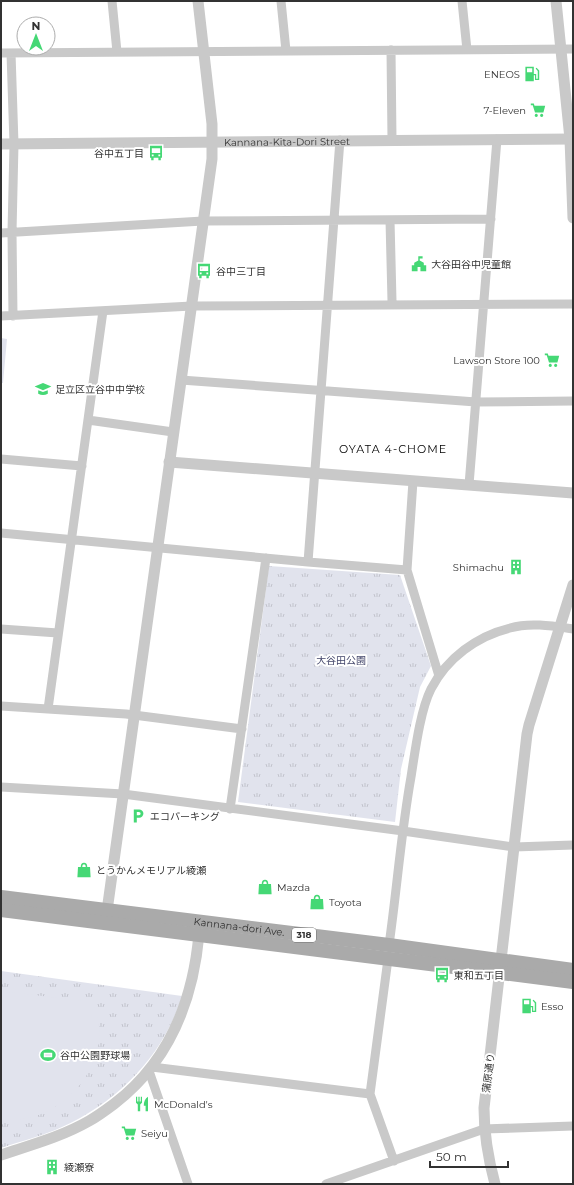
<svg xmlns="http://www.w3.org/2000/svg" width="574" height="1185" viewBox="0 0 574 1185" font-family="Montserrat,'Noto Sans JP',sans-serif">
  <defs>
    <pattern id="grass-tufts" width="24" height="20" patternUnits="userSpaceOnUse"><rect width="24" height="20" fill="#e1e3ed"/><path d="M3 7l-1-3M5 7V3M7 7l1-3M15 17l-1-3M17 17v-4M19 17l1-3" fill="none" stroke="#c2c3cc"/></pattern>
  </defs>
  <rect width="100%" height="100%" fill="#fff"/>
  <path fill="url(#grass-tufts)" d="M269 566 400 575 431 666 420 687 401 769 395 822 238 802Z
    M1 971 182 996C164 1055 118 1102 62 1127 43 1136 21 1141 1 1148Z"/>
  <path fill="#e1e3ed" d="M1 338 7 339 3 383H1Z
    M1 991 92 1002C99 1014 100 1027 99 1041 93 1086 49 1126 1 1119Z"/>
  <g fill="none" stroke-linecap="round" stroke-linejoin="round">
    <path stroke="#c9c9c9" stroke-width="9" d="M112 1 117 52
      M281 1 286 51
      M462 1 467 50
      M391 50 392 140
      M1 53 573 49
      M11 53 14 144 12 232 13 316
      M390 220 392 301 391 305
      M1 233 203 221 491 219
      M1 316 192 306 573 304
      M181 380 476 402 573 401
      M88 420 173 432
      M1 459 82 466
      M413 481 407 570 439 676
      M469 485 497 139
      M1 533 308 562 407 570
      M308 562 340 140
      M1 629 58 633
      M1 706 126 714 242 729
      M48 709 103 311
      M1 787 123 794 403 831 514 847 573 845
      M230 809 266 558
      M389 945C397 889 401 833 411 777 415 752 420 711 431 689 447 658 477 636 510 628 530 622 553 626 573 629
      M388 959 370 1094 394 1161
      M152 1067 370 1094
      M149 1071 188 1184
      M326 1184 484 1129 573 1126"/>
    <g stroke="#c9c9c9" stroke-width="11">
      <path d="M556 1 570 139 573 218"/>
      <path id="s1" d="M1 144 573 139"/>
      <path d="M169 462 573 493"/>
      <path d="M106 918 212 159V124L198 1"/>
      <path d="M1 1155C31 1145 61 1137 89 1121 98 1116 106 1110 114 1104 169 1062 193 1001 199 934"/>
      <path d="M495 1184C488 1158 484 1136 484 1108L527 734 529 725 573 585"/>
    </g>
    <g stroke="#aaa" stroke-width="14">
      <path id="s2" d="M1 897 389 945 573 970"/>
      <path d="M1 910 573 982"/>
    </g>
  </g>
  <defs>
    <g id="fuel-bare" transform="scale(1.2)"><path d="M-5.5-6h7V0h2V4h1.3V-2.5L3-4.5l.8-.8L6-3V5H2.5V1h-1V6h-7ZM-4.2-4.7v3.2H.2V-4.7Z" fill="#45d875" stroke="#fff" stroke-width="2.5" paint-order="stroke"/></g>
    <g id="supermarket-bare" transform="scale(1.2)"><path d="M-6-5.5h2.5l.6 2H6L4.5 2H-2.5L-4.4-4H-6ZM-1.5 3.2a1.3 1.3 0 1 0 .1 0ZM3 3.2a1.3 1.3 0 1 0 .1 0Z" fill="#45d875" stroke="#fff" stroke-width="2.5" paint-order="stroke"/></g>
    <g id="bus-bare" transform="scale(1.2)"><path d="M-5-6H5V4H4V6H2V4H-2V6H-4V4H-5ZM-3.5-4V0h7V-4ZM-3.5 1.2v1.5H-2V1.2ZM2 1.2v1.5H3.5V1.2Z" fill="#45d875" stroke="#fff" stroke-width="2.5" paint-order="stroke"/></g>
    <g id="civic-bare" transform="scale(1.2)"><path d="M-.6-6.5H3V-4.5H.6V-3L4-1V1h2V6H-6V1h2V-1L-.6-3ZM-1.2 2.5V6h2.4V2.5Z" fill="#45d875" stroke="#fff" stroke-width="2.5" paint-order="stroke"/></g>
    <g id="school-bare" transform="scale(1.2)"><path d="M0-5L7-2L0 1L-7-2ZM-4 1L0 2.5L4 1V4Q0 6-4 4Z" fill="#45d875" stroke="#fff" stroke-width="2.5" paint-order="stroke"/></g>
    <g id="building-bare" transform="scale(1.2)"><path d="M-4-6H4V6H1V3H-1V6H-4ZM-2.5-4.3h1.7v1.8h-1.7ZM.8-4.3h1.7v1.8H.8ZM-2.5-1h1.7V.8h-1.7ZM.8-1h1.7V.8H.8Z" fill="#45d875" stroke="#fff" stroke-width="2.5" paint-order="stroke"/></g>
    <g id="parking-bare" transform="scale(1.2)"><path d="M-3.5-5.5H1a3.5 3.5 0 0 1 0 7H-1V5.5H-3.5ZM-1-3.4V-.6H.8a1.4 1.4 0 0 0 0-2.8Z" fill="#45d875" stroke="#fff" stroke-width="2.5" paint-order="stroke"/></g>
    <g id="shop-bare" transform="scale(1.2)"><path d="M-5-2.5h2.3a2.7 3.5 0 0 1 5.4 0H5L5.5 6h-11ZM-1.5-2.5h3a1.5 2.3 0 0 0-3 0Z" fill="#45d875" stroke="#fff" stroke-width="2.5" paint-order="stroke"/></g>
    <g id="stadium-bare" transform="scale(1.2)"><path d="M0-5a6.5 5 0 1 0 0 10a6.5 5 0 1 0 0-10ZM-3.5-1.8h7v3.6h-7Z" fill="#45d875" stroke="#fff" stroke-width="2.5" paint-order="stroke"/></g>
    <g id="restaurant-bare" transform="scale(1.2)"><path d="M-5-6h1v4h1v-4h1v4h1v-4h1v5L-1.5 .5V6h-2V.5L-5-1ZM5-6V6H3V1.5H1.5Q1.5-4 5-6Z" fill="#45d875" stroke="#fff" stroke-width="2.5" paint-order="stroke"/></g>
  </defs>
  <g fill-rule="evenodd">
    <use href="#fuel-bare" x="532" y="74"/>
    <use href="#supermarket-bare" x="538" y="110"/>
    <use href="#bus-bare" x="156" y="153"/>
    <use href="#civic-bare" x="419" y="264"/>
    <use href="#bus-bare" x="204" y="271"/>
    <use href="#supermarket-bare" x="552" y="360"/>
    <use href="#school-bare" x="43" y="389"/>
    <use href="#building-bare" x="516" y="567"/>
    <use href="#parking-bare" x="138" y="816"/>
    <use href="#shop-bare" x="84" y="870"/>
    <use href="#shop-bare" x="265" y="887"/>
    <use href="#shop-bare" x="317" y="902"/>
    <use href="#bus-bare" x="442" y="975"/>
    <use href="#fuel-bare" x="529" y="1006"/>
    <use href="#stadium-bare" x="48" y="1055"/>
    <use href="#restaurant-bare" x="142" y="1104"/>
    <use href="#supermarket-bare" x="129" y="1133"/>
    <use href="#building-bare" x="52" y="1167"/>
  </g>
  <g text-anchor="middle" stroke-width="4" stroke-linejoin="round" paint-order="stroke">
    <rect fill="#fff" stroke="#707070" stroke-width="1" x="292" y="928" width="24" height="14" rx="3"/>
    <g font-size="9" font-weight="bold" fill="#323232">
      <text x="304" y="938">318</text>
    </g>
    <g font-size="10" fill="#323232" stroke="#fff" text-anchor="start">
      <text x="520" y="78" text-anchor="end">ENEOS</text>
      <text x="526" y="114" text-anchor="end">7-Eleven</text>
      <text x="144" y="157" text-anchor="end">谷中五丁目</text>
      <text x="431" y="268">大谷田谷中児童館</text>
      <text x="216" y="275">谷中三丁目</text>
      <text x="540" y="364" text-anchor="end">Lawson Store 100</text>
      <text x="55" y="393">足立区立谷中中学校</text>
      <text x="504" y="571" text-anchor="end">Shimachu</text>
      <text x="150" y="820">エコパーキング</text>
      <text x="96" y="874">とうかんメモリアル綾瀬</text>
      <text x="277" y="891">Mazda</text>
      <text x="329" y="906">Toyota</text>
      <text x="454" y="979">東和五丁目</text>
      <text x="541" y="1010">Esso</text>
      <text x="60" y="1059">谷中公園野球場</text>
      <text x="154" y="1108">McDonald's</text>
      <text x="141" y="1137">Seiyu</text>
      <text x="64" y="1171">綾瀬寮</text>
    </g>
    <g font-size="10" fill="#323232" stroke="#fff">
      <text dy="4" stroke="none"><textPath href="#s1" startOffset="286">Kannana-Kita-Dori Street</textPath></text>
      <text dy="4" stroke="none"><textPath href="#s2" startOffset="240">Kannana-dori Ave.</textPath></text>
      <text transform="translate(488 1073) rotate(-83)" y="4">蒲原通り</text>
    </g>
    <g font-size="10" fill="#42456a" stroke="#fff">
      <text x="341" y="664">大谷田公園</text>
    </g>
    <g font-size="11" letter-spacing="1" fill="#000" stroke="#fff">
      <text x="393" y="453">OYATA 4-CHOME</text>
    </g>
  </g>
  <rect width="574" height="1185" fill="none" stroke="#323232" stroke-width="4"/>
  <g transform="translate(36 36)"><circle r="19" fill="#ffffff" stroke="#adadad"/>
  <path d="M0-3L7 15L0 10L-7 15Z" fill="#45d875"/>
  <text y="-6" font-size="11" font-weight="bold" text-anchor="middle" fill="#323232">N</text>
  </g>
  <path d="M430 1161v6h78v-6" fill="none" stroke="#323232" stroke-width="2"/>
  <text x="436" y="1161" font-size="12" fill="#323232" stroke="#ffffff" stroke-width="3" paint-order="stroke">50 m</text>
</svg>
